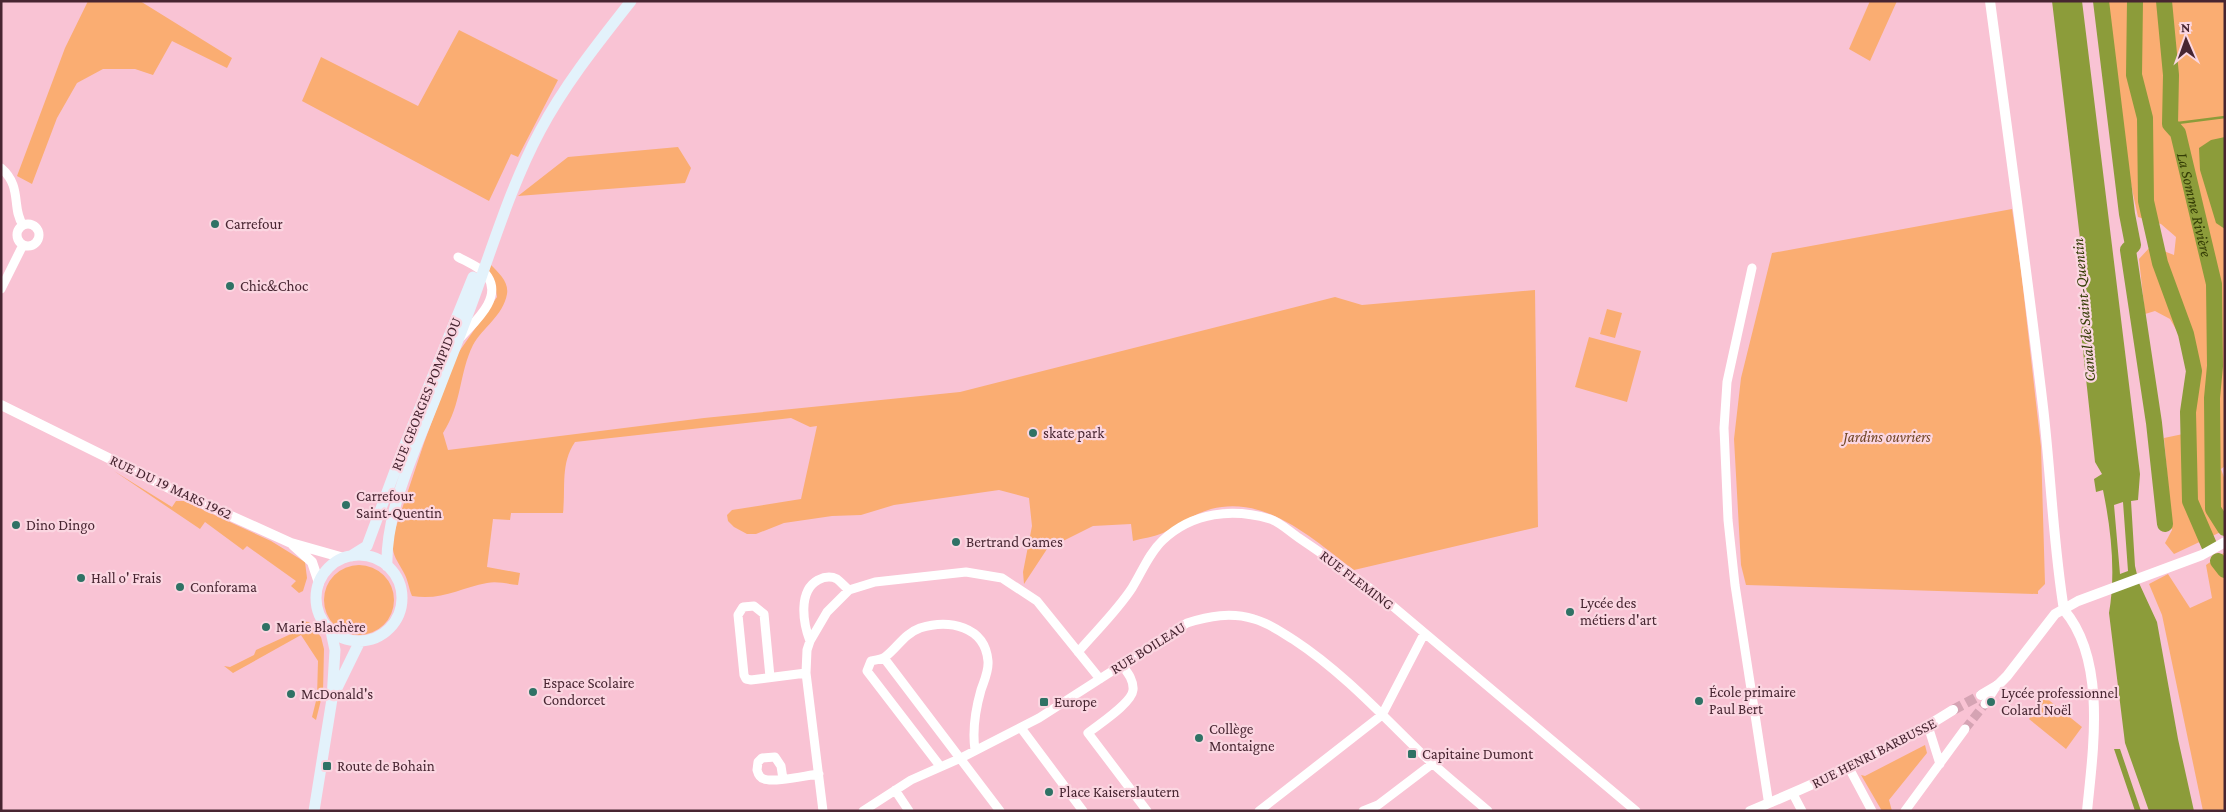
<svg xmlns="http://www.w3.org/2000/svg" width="2226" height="812" viewBox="0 0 2226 812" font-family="'Crimson Pro',serif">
  <rect width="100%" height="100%" fill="#f9c3d4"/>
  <path fill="#faad72" d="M88 1H140L232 58 227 68 172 41 153 75 135 69H103L77 83 57 118 32 184 17 176 65 48Z
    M1870 1H1897L1870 61 1849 49Z
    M2104 1H2225V466L2221 469 2225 480V530L2174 554 2165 543 2172 530 2164 438 2183 434 2184 406 2188 373 2181 338 2170 319 2155 311 2145 314 2139 259 2151 246 2174 255 2176 237 2161 224 2138 217 2123 147Z
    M459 30 558 80 518 157 511 154 489 201 302 101 321 57 418 106Z
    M678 147 691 168 685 183 518 196 568 157Z
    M2012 209 2021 270 2041 447 2045 584 2038 591V594L1746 585 1741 565 1734 439 1741 378 1772 253Z
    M491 265C499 273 509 282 507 294 503 316 483 327 473 345 459 373 462 404 443 433L448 450 704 418 960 392 1335 297 1362 305 1535 290 1538 527 1354 570C1313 540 1268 495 1211 509 1193 514 1179 525 1163 533 1154 537 1143 538 1133 541L1131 524 1093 526 1047 549 1024 584 1023 572 1032 526 1029 498 999 490 894 505 861 515 832 516 784 523 756 534H747L734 527 728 521 727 515 732 510 801 499 817 426 810 427 791 418 575 442C560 464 566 488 563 513H511L510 520 493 519 487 567 520 573 518 585C508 584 497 581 487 583 460 588 441 601 412 596 409 589 408 580 404 573 396 558 391 555 393 536L424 443 456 356 497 297 495 284 489 271Z
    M1607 309 1622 313 1615 338 1600 334Z
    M1589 337 1641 351 1627 402 1575 387Z
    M114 471 172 507 176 501H184L271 541 305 562 307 578 303 591 299 593 291 586 296 581 247 546 243 550 205 522 200 529Z
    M2225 552V811H2203L2162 615 2149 584 2168 574 2190 608 2212 598 2206 565Z
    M324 600a35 35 0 1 1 70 0a35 35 0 1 1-70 0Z
    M301 621 309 622 321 637 324 649 323 692 316 720 312 717 317 697 318 661 301 635 233 673 224 666 230 667 254 655 256 650 304 628Z
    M2045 697 2082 727 2066 749 2029 719Z
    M1925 745 1927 753 1889 800 1892 811H1882L1861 775 1865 776Z"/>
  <path fill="#8c9c3a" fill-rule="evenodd" d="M2052 1H2082L2140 474 2138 500 2131 501 2135 566 2139 583 2157 622 2178 739 2194 811H2149L2125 743 2109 613C2116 573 2111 529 2103 490L2096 492 2094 479 2102 474 2095 462 2081 332 2087 298ZM2123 502 2128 571 2120 574 2114 505Z
    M2225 137V229L2216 223 2200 170 2199 148 2211 140Z
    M2114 749H2120L2141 811H2135Z"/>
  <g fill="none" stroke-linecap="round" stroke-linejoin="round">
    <path stroke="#8c9c3a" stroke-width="2.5" d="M2170 124 2225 117"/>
    <g stroke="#8c9c3a" stroke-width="16">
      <path d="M2101 1 2127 214 2133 245 2128 250 2154 423 2165 524"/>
      <path d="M2135 1 2134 75 2145 118 2146 201 2160 263 2186 334 2194 371 2188 412 2190 501 2209 545"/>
      <path id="s1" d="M2164 1 2171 75 2170 124 2178 133 2214 284 2215 366 2212 398 2213 509 2225 528"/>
      <path d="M2218 561 2225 570"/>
    </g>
    <path stroke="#d5a3b3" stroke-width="9" stroke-dasharray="9 4.5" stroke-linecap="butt" d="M1965 729 1985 704"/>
    <path stroke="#d5a3b3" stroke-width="10" stroke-dasharray="10 5" stroke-linecap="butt" d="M1953 710 1981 695"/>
    <path stroke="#fff" stroke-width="9" d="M1 168C23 187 11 208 23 225
      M17 235a11 11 0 1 1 22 0a11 11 0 1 1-22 0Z
      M458 257C467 262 482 268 488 277 502 299 474 322 461 337
      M1752 268 1727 382 1724 428 1728 520 1735 585 1768 799 1772 802
      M1 289 23 245
      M810 641C803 623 798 591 818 580 824 577 831 576 837 579 841 582 845 587 849 590
      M1078 652C1096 631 1117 611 1132 588 1142 572 1149 553 1163 540 1193 512 1233 508 1270 519 1280 522 1290 532 1299 538 1330 559 1360 580 1389 603L1636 811
      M884 658 1000 811
      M1122 665C1127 672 1134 680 1133 690 1132 703 1099 724 1088 733L1147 811
      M770 677 764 614 754 606 743 607 738 615 744 675 746 679 751 680 806 673
      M1985 704 1997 685
      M1928 726 1940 764
      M1021 728 1083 811
      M940 766 867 671 871 661C876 660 882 659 885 657 898 647 904 634 920 628 949 619 985 626 988 661 989 671 984 681 981 690 975 711 972 729 975 750
      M1849 768 1872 811
      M783 779 781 766 775 757 762 758 758 762 757 770C758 774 760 778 764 779 773 783 808 775 819 774
      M895 790 909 811
      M1793 794 1802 811
      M823 811 806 673 807 650 810 641 827 612 849 590 875 582 966 572 1002 578 1037 601 1100 679
      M863 811 911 780 961 758 1039 718 1187 623C1209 616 1231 612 1254 619 1269 623 1281 632 1294 640 1341 671 1379 712 1419 751 1441 772 1465 791 1488 811
      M1259 811 1382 715 1424 634
      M1363 811 1378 805 1432 764
      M1905 811 1965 729"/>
    <path stroke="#fff" stroke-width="10" d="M1990 1C2008 136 2027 271 2043 407 2051 475 2053 543 2064 610
      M1 405 171 489 291 543 344 558
      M293 545 312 562 319 583
      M2064 610C2107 660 2093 751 2087 811
      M1981 695 1998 685 2007 676 2055 614 2078 601 2202 555 2225 542
      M1750 811C1820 782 1889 751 1953 710"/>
    <path stroke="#e3f2fb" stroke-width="11" d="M316 598a43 43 0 1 1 86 0a43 43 0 1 1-86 0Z
      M351 556 367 546 402 452 473 277
      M387 566C385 509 419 442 439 389 454 350 470 311 483 272 500 224 516 176 540 131 565 84 598 43 631 1
      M336 690 360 641
      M314 811 332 699 335 650 331 631"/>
  </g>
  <g fill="#2f7265" stroke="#fbd6e1" stroke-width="2">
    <circle cx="215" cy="224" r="5"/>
    <circle cx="230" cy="286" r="5"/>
    <circle cx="1033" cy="433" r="5"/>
    <circle cx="346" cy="505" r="5"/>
    <circle cx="16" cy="525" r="5"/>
    <circle cx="956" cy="542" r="5"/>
    <circle cx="81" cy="578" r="5"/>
    <circle cx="180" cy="587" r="5"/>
    <circle cx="1570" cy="612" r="5"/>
    <circle cx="266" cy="627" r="5"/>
    <circle cx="533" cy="692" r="5"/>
    <circle cx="291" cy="694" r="5"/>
    <circle cx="1699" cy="701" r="5"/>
    <rect x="1039" y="697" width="10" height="10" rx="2.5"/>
    <circle cx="1991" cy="702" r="5"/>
    <circle cx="1199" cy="738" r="5"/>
    <rect x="1407" y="749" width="10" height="10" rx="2.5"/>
    <rect x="322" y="761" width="10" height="10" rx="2.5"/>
    <circle cx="1049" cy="792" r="5"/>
  </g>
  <g text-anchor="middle" stroke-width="4.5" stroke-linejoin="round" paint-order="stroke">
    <g font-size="15" fill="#472531" stroke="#fbd6e1" text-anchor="start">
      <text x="225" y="229">Carrefour</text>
      <text x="240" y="291">Chic&amp;Choc</text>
      <text x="1043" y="438">skate park</text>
      <text x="356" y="501">Carrefour<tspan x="356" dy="17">Saint-Quentin</tspan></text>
      <text x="26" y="530">Dino Dingo</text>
      <text x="966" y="547">Bertrand Games</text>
      <text x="91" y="583">Hall o' Frais</text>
      <text x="190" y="592">Conforama</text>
      <text x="1580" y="608">Lycée des<tspan x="1580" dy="17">métiers d'art</tspan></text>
      <text x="276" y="632">Marie Blachère</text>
      <text x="543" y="688">Espace Scolaire<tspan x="543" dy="17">Condorcet</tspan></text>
      <text x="1709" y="697">École primaire<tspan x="1709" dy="17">Paul Bert</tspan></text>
      <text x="2001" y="698">Lycée professionnel<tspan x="2001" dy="17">Colard Noël</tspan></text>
      <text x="301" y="699">McDonald's</text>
      <text x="1054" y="707">Europe</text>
      <text x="1209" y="734">Collège<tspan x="1209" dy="17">Montaigne</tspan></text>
      <text x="1422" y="759">Capitaine Dumont</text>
      <text x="337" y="771">Route de Bohain</text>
      <text x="1059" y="797">Place Kaiserslautern</text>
    </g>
    <g font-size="15" fill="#472531" stroke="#fbd6e1">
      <text transform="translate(426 394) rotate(-68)" y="5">RUE GEORGES POMPIDOU</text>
      <text transform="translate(171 487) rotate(25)" y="5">RUE DU 19 MARS 1962</text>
      <text transform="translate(1357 580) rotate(37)" y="5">RUE FLEMING</text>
      <text transform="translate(1148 648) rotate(-32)" y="5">RUE BOILEAU</text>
      <text transform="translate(1874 753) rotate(-27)" y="5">RUE HENRI BARBUSSE</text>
    </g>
    <g font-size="15" font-style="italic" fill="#6d4322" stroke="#fbd6e1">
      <text x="1887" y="442">Jardins ouvriers</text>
    </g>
    <g font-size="16" font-style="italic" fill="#353d06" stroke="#fbd6e1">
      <text dy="6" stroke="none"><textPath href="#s1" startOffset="209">La Somme Rivière</textPath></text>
      <text transform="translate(2083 310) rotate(-95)" y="6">Canal de Saint-Quentin</text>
    </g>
  </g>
  <rect width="2226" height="812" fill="none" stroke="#472531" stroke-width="5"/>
  <g transform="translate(2186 40) rotate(358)" stroke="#fbd6e1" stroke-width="4" paint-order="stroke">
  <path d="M0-4L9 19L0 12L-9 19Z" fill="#472531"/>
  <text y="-8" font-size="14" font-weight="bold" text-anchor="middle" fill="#472531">N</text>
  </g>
</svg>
